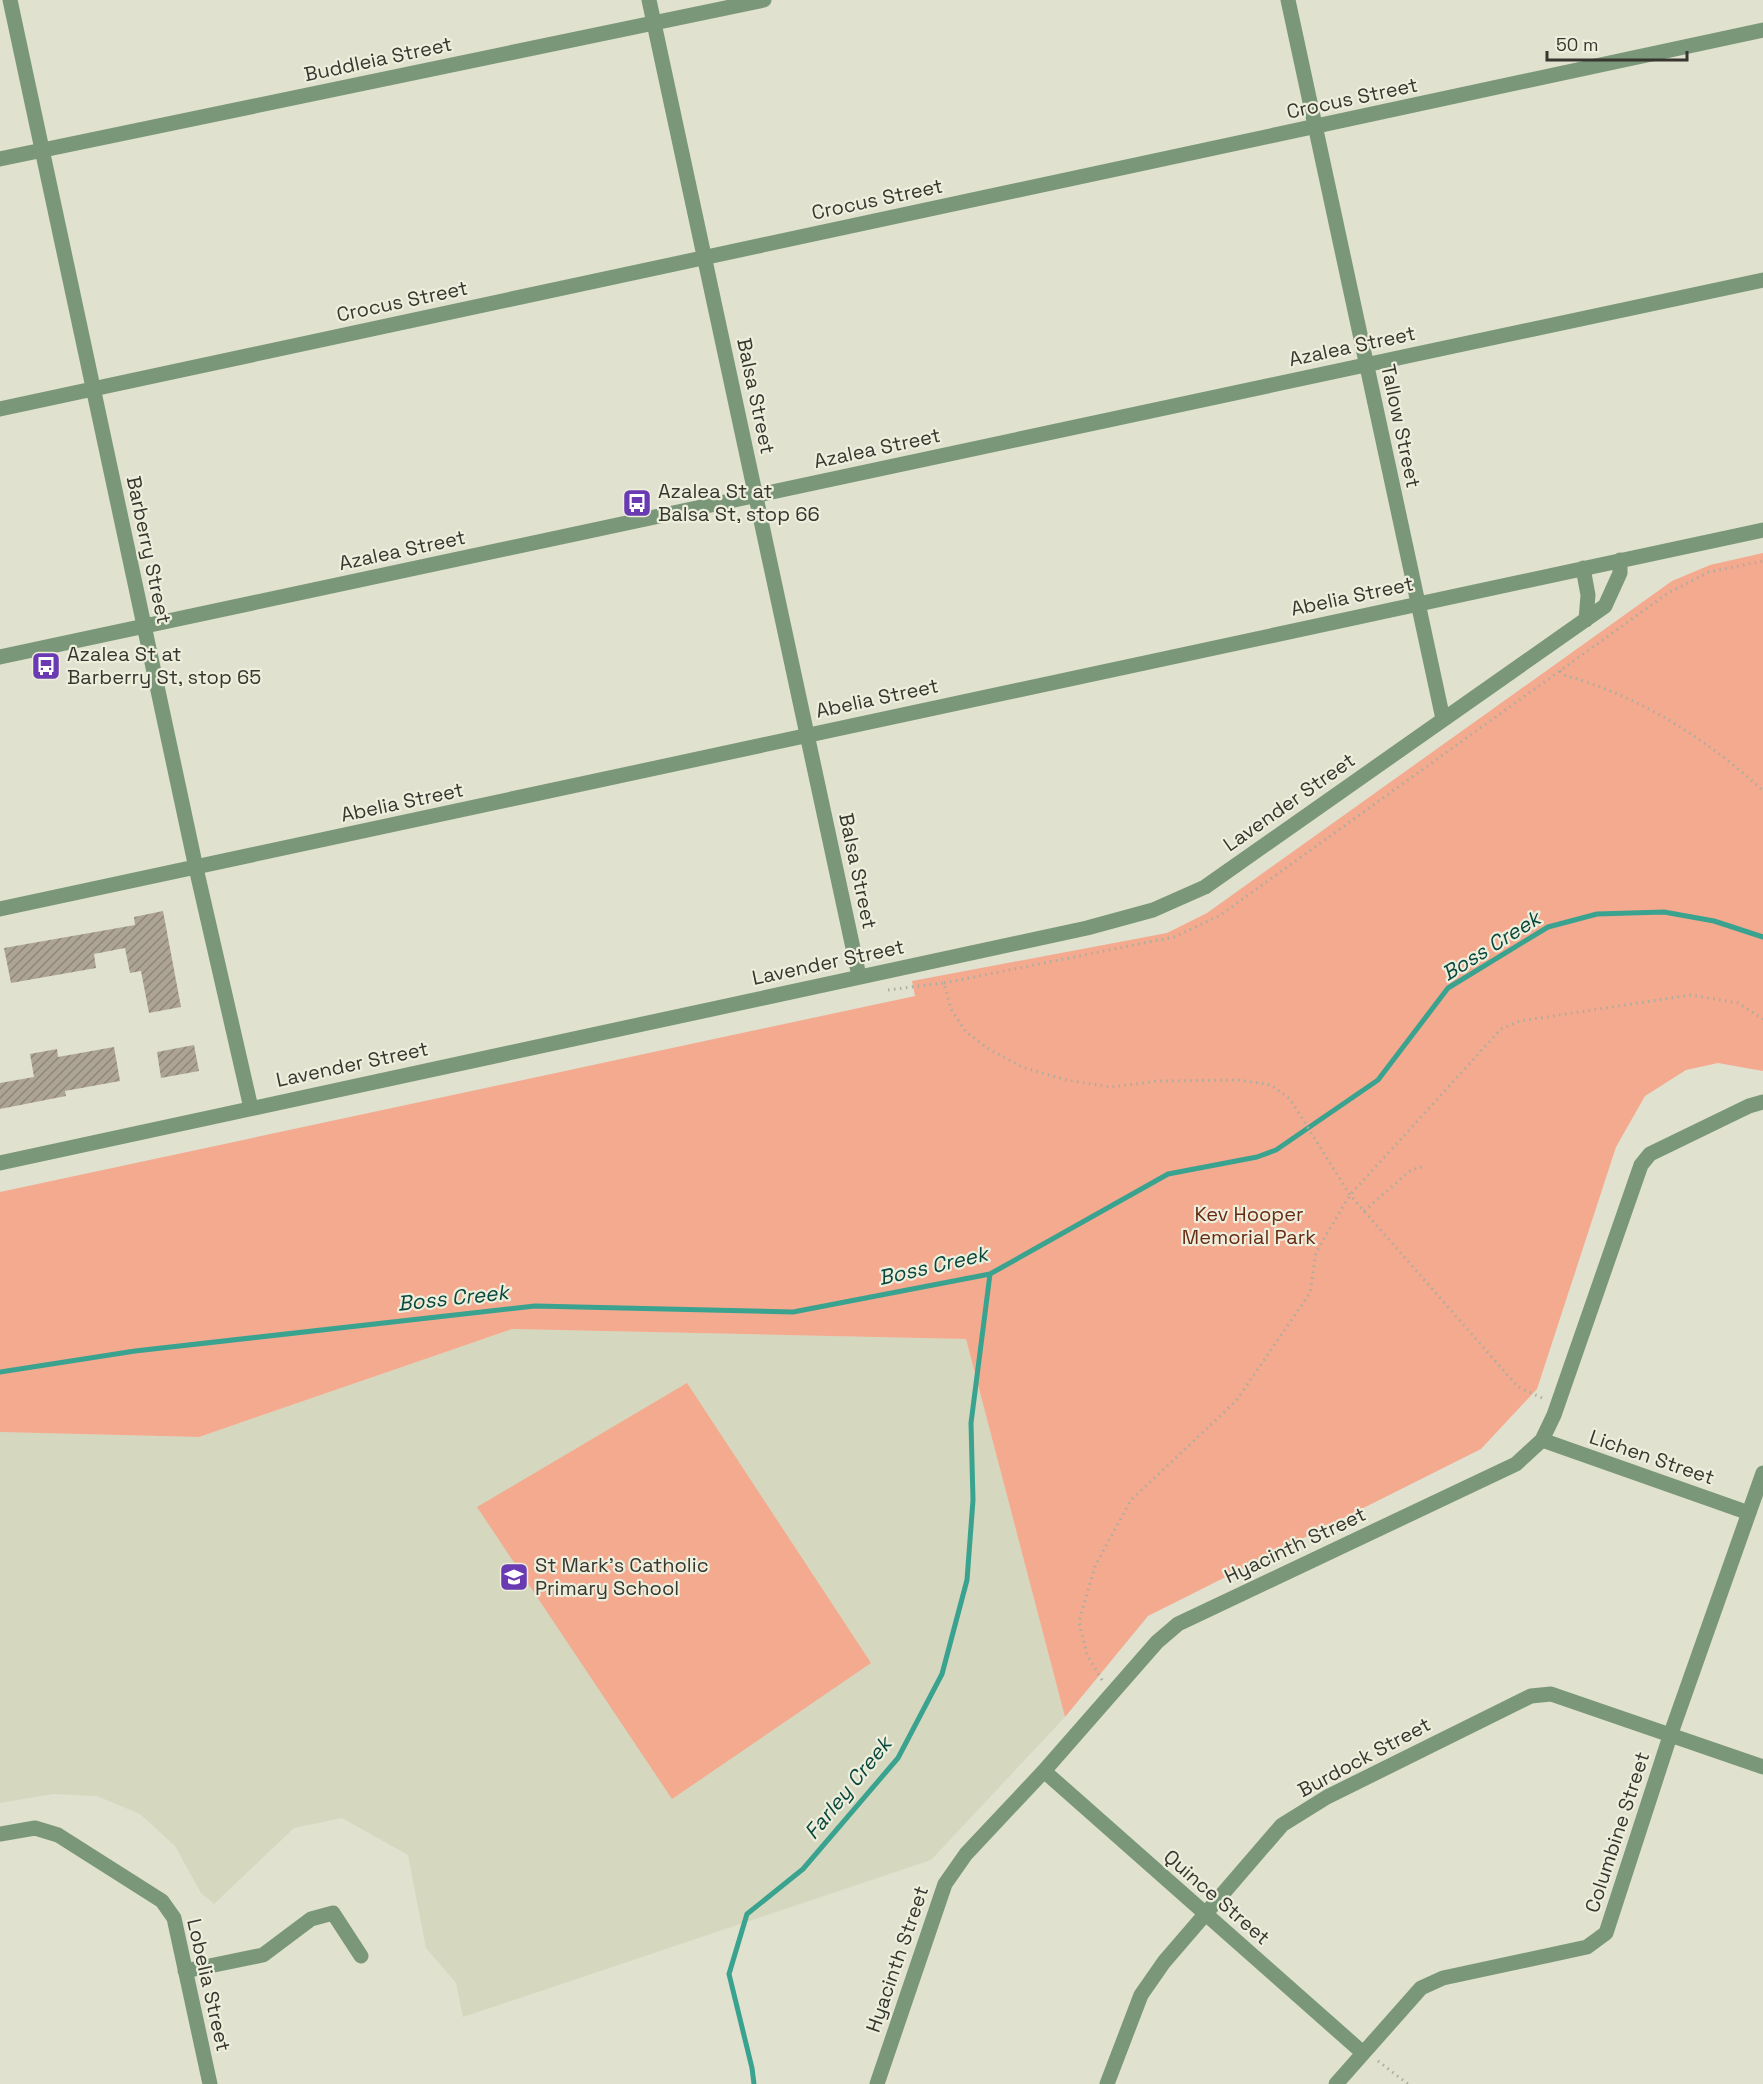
<svg xmlns="http://www.w3.org/2000/svg" width="1763" height="2084" viewBox="0 0 1763 2084" font-family="'Space Grotesk',sans-serif">
  <defs>
    <pattern id="building-hatch" width="6" height="6" patternUnits="userSpaceOnUse" patternTransform="scale(1.5)"><rect width="6" height="6" fill="#aea496"/><path d="M-1 1l2-2M0 6l6-6M5 7l2-2" fill="none" stroke="#8e867b"/></pattern>
  </defs>
  <rect width="100%" height="100%" fill="#e0e1cf"/>
  <path fill="#d5d7be" d="M512 1329 966 1339 1065 1717 931 1860 463 2017 456 1983 426 1948 408 1855 342 1818 294 1828 214 1904 201 1893 175 1846 140 1814 97 1796 53 1794 0 1803V1432L199 1437Z"/>
  <path fill="#f4aa8f" d="M1763 553V1071L1718 1063 1686 1070 1645 1096 1616 1147 1537 1389 1481 1449 1148 1616 1065 1717 966 1339 512 1329 199 1437 0 1432V1192L915 996 912 981 1167 933 1207 913 1672 581 1710 565Z
    M687 1383 871 1663 672 1799 477 1507Z"/>
  <g fill="none" stroke-linecap="round" stroke-linejoin="round">
    <path stroke="#39a38f" stroke-width="5" d="M0 1372 135 1351 535 1306 793 1312 990 1274 1168 1174 1257 1157 1276 1150 1378 1080 1448 988 1548 927 1597 914 1664 912 1714 921 1763 937
      M754 2084 752 2068 729 1974 747 1914 803 1869 898 1758 942 1674 967 1580 973 1500 971 1423 990 1274"/>
  </g>
  <path fill="url(#building-hatch)" d="M163 911 181 1007 149 1013 141 971 130 973 125 948 94 954 96 968 11 983 4 948 135 925 134 917Z
    M194 1045 199 1071 161 1078 157 1052Z
    M114 1047 120 1081 65 1091 66 1096 0 1109V1083L34 1077 30 1054 57 1049 58 1057Z"/>
  <g fill="none" stroke-linecap="round" stroke-linejoin="round">
    <path stroke="#acad9f" stroke-width="3" stroke-dasharray="1.5 4.5" stroke-linecap="butt" d="M1560 671 1566 676C1638 695 1709 740 1763 791
      M944 983 1174 937 1219 916 1668 593 1709 572 1763 561
      M888 990 944 983 951 1009 966 1032 989 1049 1022 1067 1066 1080 1111 1087 1159 1081 1240 1080 1271 1085 1290 1099 1350 1195 1518 1387 1542 1398
      M1364 1211 1411 1170 1422 1167
      M1102 1680 1087 1655 1079 1622 1095 1566 1131 1500 1236 1401 1310 1293 1316 1252 1350 1195 1501 1029 1520 1021 1691 995 1738 1003 1763 1019
      M1378 2061 1408 2084"/>
    <path stroke="#7a9879" stroke-width="15" d="M10 0 196 868 251 1108
      M649 0 859 976
      M1288 0 1443 719
      M0 159 764 0
      M0 409 1763 30
      M1583 568 1588 595 1586 620
      M0 657 1763 280
      M0 909 1763 530
      M0 1163 1087 928 1153 910 1205 887 1605 606 1620 573V560
      M1542 1440 1749 1513
      M1044 1771 1363 2053
      M0 1834 35 1828 58 1835 162 1901 174 1918 210 2084
      M185 1971 263 1955 311 1919 333 1913 361 1956
      M877 2084 945 1884 966 1854 1044 1771 1157 1642 1178 1624 1516 1464 1542 1440 1554 1415 1641 1165 1650 1154 1749 1106 1763 1102
      M1107 2084 1141 1995 1164 1962 1282 1825 1327 1797 1531 1696 1551 1694 1763 1767
      M1336 2084 1421 1988 1443 1978 1587 1947 1606 1933 1670 1736 1763 1473"/>
  </g>
  <defs>
    <g id="bus-square" transform="scale(1.5)"><rect x="-9" y="-9" width="18" height="18" rx="4" fill="#6a3ab2" stroke="#edeedc"/><path d="M-5-6H5V4H4V6H2V4H-2V6H-4V4H-5ZM-3.5-4V0h7V-4ZM-3.5 1.2v1.5H-2V1.2ZM2 1.2v1.5H3.5V1.2Z" fill="#fff"/></g>
    <g id="school-square" transform="scale(1.5)"><rect x="-9" y="-9" width="18" height="18" rx="4" fill="#6a3ab2" stroke="#edeedc"/><path d="M0-5L7-2L0 1L-7-2ZM-4 1L0 2.5L4 1V4Q0 6-4 4Z" fill="#fff"/></g>
  </defs>
  <g fill-rule="evenodd">
    <use href="#bus-square" x="637" y="503"/>
    <use href="#bus-square" x="46" y="666"/>
    <use href="#school-square" x="514" y="1577"/>
  </g>
  <g text-anchor="middle" stroke-width="4.5" stroke-linejoin="round" paint-order="stroke">
    <g font-size="20" fill="#373730" stroke="#edeedc">
      <text transform="translate(378 59) rotate(-12)" y="7">Buddleia Street</text>
      <text transform="translate(1352 98) rotate(-12)" y="7">Crocus Street</text>
      <text transform="translate(877 199) rotate(-12)" y="7">Crocus Street</text>
      <text transform="translate(402 301) rotate(-12)" y="7">Crocus Street</text>
      <text transform="translate(1352 346) rotate(-12)" y="7">Azalea Street</text>
      <text transform="translate(756 396) rotate(78)" y="7">Balsa Street</text>
      <text transform="translate(1401 426) rotate(78)" y="7">Tallow Street</text>
      <text transform="translate(877 448) rotate(-12)" y="7">Azalea Street</text>
      <text transform="translate(149 550) rotate(78)" y="7">Barberry Street</text>
      <text transform="translate(402 550) rotate(-12)" y="7">Azalea Street</text>
      <text transform="translate(1352 596) rotate(-12)" y="7">Abelia Street</text>
      <text transform="translate(877 698) rotate(-12)" y="7">Abelia Street</text>
      <text transform="translate(402 802) rotate(-12)" y="7">Abelia Street</text>
      <text transform="translate(1289 802) rotate(-35)" y="7">Lavender Street</text>
      <text transform="translate(858 871) rotate(78)" y="7">Balsa Street</text>
      <text transform="translate(828 962) rotate(-12)" y="7">Lavender Street</text>
      <text transform="translate(352 1064) rotate(-12)" y="7">Lavender Street</text>
      <text transform="translate(1652 1457) rotate(19)" y="7">Lichen Street</text>
      <text transform="translate(1295 1545) rotate(-25)" y="7">Hyacinth Street</text>
      <text transform="translate(1364 1757) rotate(-28)" y="7">Burdock Street</text>
      <text transform="translate(1617 1832) rotate(-72)" y="7">Columbine Street</text>
      <text transform="translate(1217 1897) rotate(41)" y="7">Quince Street</text>
      <text transform="translate(897 1959) rotate(-71)" y="7">Hyacinth Street</text>
      <text transform="translate(209 1985) rotate(77)" y="7">Lobelia Street</text>
    </g>
    <g font-size="20" fill="#373730" stroke="#edeedc" text-anchor="start">
      <text x="658" y="498">Azalea St at<tspan x="658" dy="23">Balsa St, stop 66</tspan></text>
      <text x="67" y="661">Azalea St at<tspan x="67" dy="23">Barberry St, stop 65</tspan></text>
      <text x="535" y="1572">St Mark's Catholic<tspan x="535" dy="23">Primary School</tspan></text>
    </g>
    <g font-size="20" fill="#682c15" stroke="#edeedc">
      <text x="1249" y="1221">Kev Hooper<tspan x="1249" dy="23">Memorial Park</tspan></text>
    </g>
    <g font-size="21" font-style="italic" fill="#09483d" stroke="#edeedc">
      <text transform="translate(1491 946) rotate(-32)" y="7">Boss Creek</text>
      <text transform="translate(933 1266) rotate(-13)" y="7">Boss Creek</text>
      <text transform="translate(453 1298) rotate(-6)" y="7">Boss Creek</text>
      <text transform="translate(848 1788) rotate(-51)" y="7">Farley Creek</text>
    </g>
  </g>
  <path d="M1547 51v9h140v-9" fill="none" stroke="#373730" stroke-width="3"/>
  <text x="1556" y="51" font-size="18" fill="#373730" stroke="#edeedc" stroke-width="4.5" paint-order="stroke">50 m</text>
</svg>
